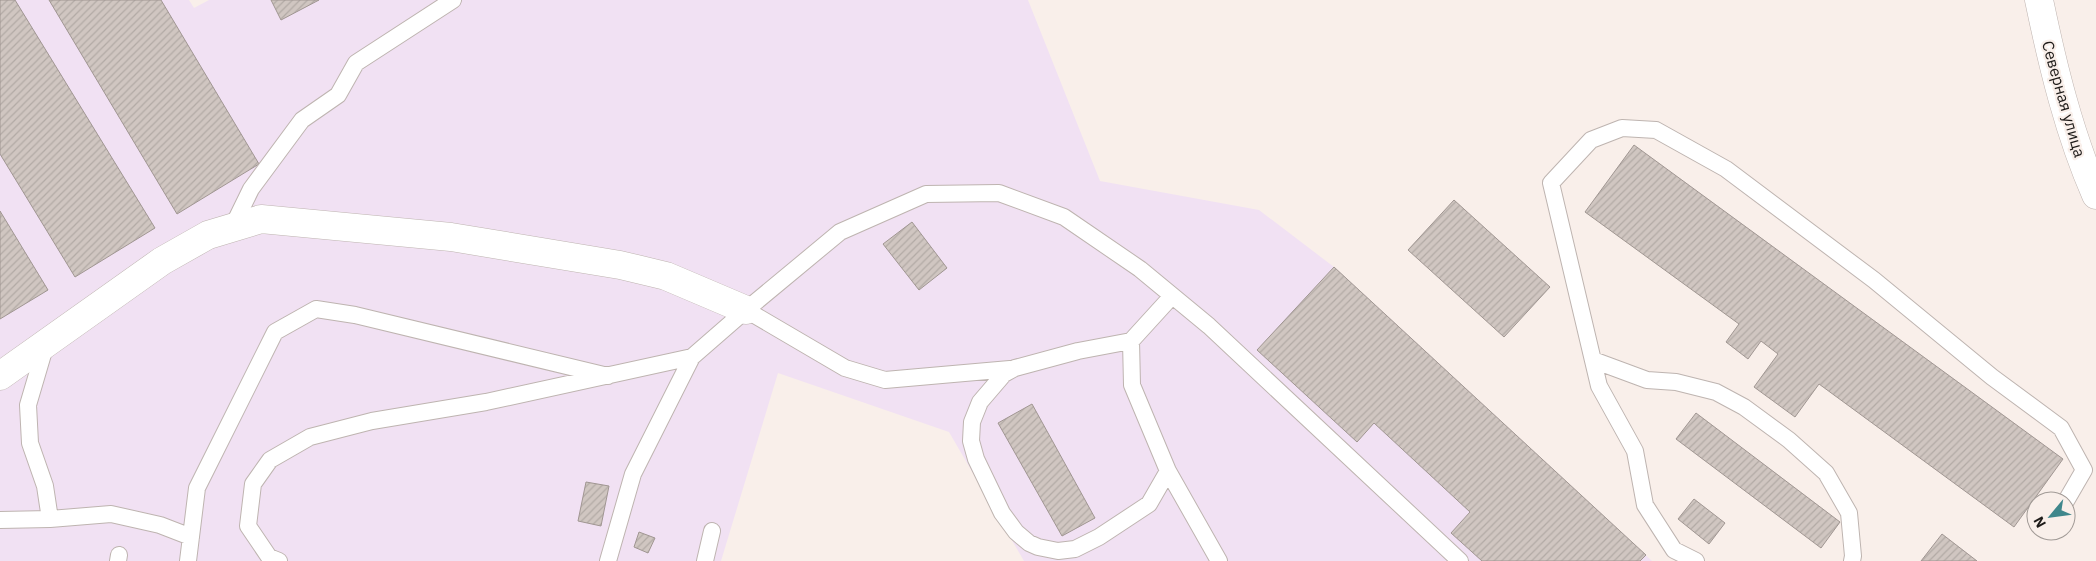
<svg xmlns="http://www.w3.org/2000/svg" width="2096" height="561" viewBox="0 0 2096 561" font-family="'IBM Plex Sans',sans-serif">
  <defs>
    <pattern id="building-hatch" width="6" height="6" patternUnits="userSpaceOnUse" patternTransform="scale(1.25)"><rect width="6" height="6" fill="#d0c6c1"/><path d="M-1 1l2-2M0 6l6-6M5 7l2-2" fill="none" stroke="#b2aaa5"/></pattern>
  </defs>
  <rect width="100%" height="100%" fill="#f9efea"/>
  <path fill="#f1e1f3" d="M0 0H189L194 8 209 0H1028L1100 181 1259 210 1334 267 1652 561H1024L949 432 778 373 721 561H0Z"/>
  <path fill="url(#building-hatch)" stroke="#a09692" d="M0 0H15L155 228 75 277 0 154Z
    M49 0H161L259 164 177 214Z
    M271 0H319L281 20Z
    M1634 145 2063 459 2014 527 1819 384 1795 417 1754 387 1778 354 1761 341 1748 359 1726 342 1739 324 1585 212Z
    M1454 200 1550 287 1504 337 1408 250Z
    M0 211 48 290 0 319Z
    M912 222 947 268 919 290 883 244Z
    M1334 267 1646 555 1640 561H1482L1451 533 1470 512 1374 423 1357 442 1257 350Z
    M1032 404 1095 518 1062 536 998 423Z
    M1696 413 1840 522 1821 548 1676 439Z
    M586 482 609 486 601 526 578 521Z
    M1694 499 1725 523 1709 544 1678 519Z
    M639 532 655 538 648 553 634 547Z
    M1942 534 1977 561H1921Z"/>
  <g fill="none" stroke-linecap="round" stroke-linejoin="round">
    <g stroke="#beb4b0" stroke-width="18">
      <path id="lane" d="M232 228 251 189 302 120 338 95 356 63 453 0
        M1172 296 1131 341 1132 385 1168 471 1219 561
        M746 310 845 368 885 380 1010 369
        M1131 341 1078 351 1015 368 1004 374 980 402 972 422 971 441 976 459 1002 513 1016 532 1029 543 1038 547 1058 551 1075 549 1099 537 1149 504 1168 471
        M1593 360 1647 380 1676 382 1716 392 1744 407 1789 440 1826 473 1849 513 1853 556 1852 561
        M50 519 111 514 160 525 191 537
        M0 520 50 519 45 486 30 443 28 405 46 344
        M118 561 119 555
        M188 561 197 488 275 332 316 309 355 315 608 376
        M279 561 269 557 248 526 253 484 270 460 310 437 372 421 486 402 692 357
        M608 561 633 474 692 357 746 310 840 232 926 194 999 193 1064 217 1140 269 1209 326 1460 561
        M705 561 712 531
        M1696 561 1674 550 1645 505 1635 451 1599 386 1551 183 1591 140 1622 128 1656 130 1726 169 1874 280 1992 377 2061 428 2084 470 2066 501"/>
    </g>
    <g stroke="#beb4b0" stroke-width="29">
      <path id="street" d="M2039 0C2053 67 2069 133 2096 195
        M0 376 162 261 208 235 261 219 451 237 620 265 666 276 746 310"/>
    </g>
    <use href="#lane" stroke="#fff" stroke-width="16"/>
    <use href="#street" stroke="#fff" stroke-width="28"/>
  </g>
  <g text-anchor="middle" stroke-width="4.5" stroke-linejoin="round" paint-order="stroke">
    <g font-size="16" fill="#1e1b19" stroke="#f9efea">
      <text transform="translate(2064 99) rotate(74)" y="6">Северная улица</text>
    </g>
  </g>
  <g transform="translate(2051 516) rotate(241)"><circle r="24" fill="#f9efea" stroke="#a19a96"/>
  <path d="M0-4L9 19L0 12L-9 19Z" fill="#3f878c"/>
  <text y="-8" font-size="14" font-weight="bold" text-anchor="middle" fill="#1e1b19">N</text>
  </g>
</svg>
